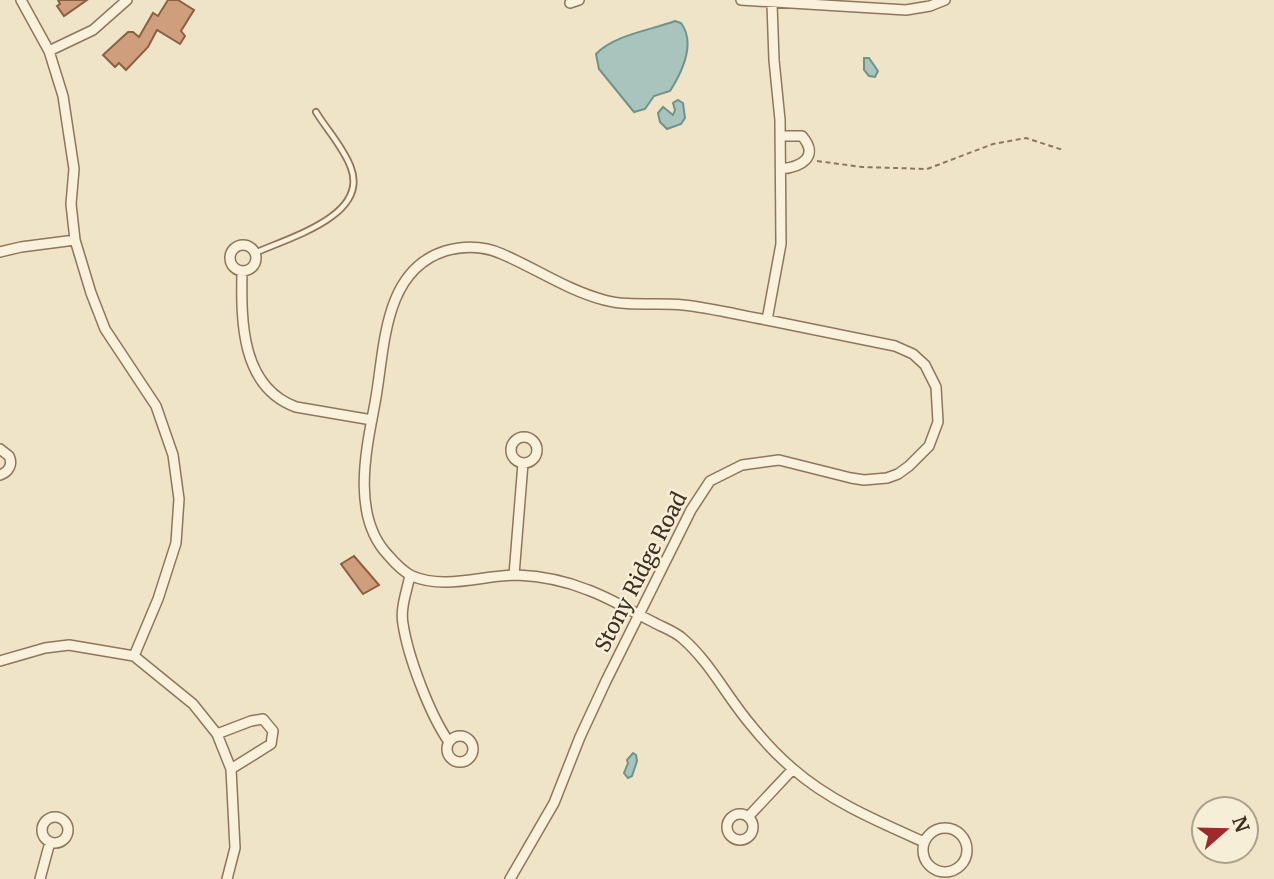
<svg xmlns="http://www.w3.org/2000/svg" width="1274" height="879" viewBox="0 0 1274 879" font-family="Merriweather,serif">
  <rect width="100%" height="100%" fill="#f0e4c8"/>
  <path fill="#a9c4bc" stroke="#6f938a" stroke-width="2" d="M675 21 681 23C696 43 682 72 670 91L654 96 645 109 634 112 599 69 596 54C614 35 651 30 675 21Z
    M864 58H869L878 71 875 77 869 76 864 70Z
    M678 100 683 103 685 118 681 124 667 129 660 122 658 113 663 107 673 115 675 110 673 103Z
    M633 753 636 755 637 761 632 776 628 778 624 773 628 763 627 760Z"/>
  <path fill="#cf9f7d" stroke="#8d5f41" stroke-width="2" d="M58 0H87L64 16 57 6 60 4Z
    M168 0H178L194 10 181 31 185 36 180 44 157 30 148 47 126 70 119 63 115 67 103 55 128 32H133L139 37 153 13 158 16Z
    M354 556 379 585 363 594 341 564Z"/>
  <g fill="none" stroke-linecap="round" stroke-linejoin="round">
    <g stroke="#8d765c" stroke-width="8">
      <path id="service" d="M255 253C288 238 369 216 351 168 344 148 327 130 316 112"/>
    </g>
    <g stroke="#8d765c" stroke-width="12">
      <path id="minor" d="M21 0 49 51 63 96 74 169 71 204 75 240 91 293 105 329 156 406 173 455 179 499 176 543 158 599 134 656
        M741 0 906 10 930 6 945 0
        M570 3 579 0
        M49 51 93 30 127 0
        M780 136H802C820 157 801 167 781 169
        M230 258a13 13 0 1 1 26 0a13 13 0 1 1-26 0Z
        M0 252 21 247 75 240
        M242 272C241 321 241 387 296 407L372 420
        M767 320C739 315 711 308 683 305 657 302 630 307 604 300 567 290 537 269 502 254 484 246 463 246 445 251 382 271 385 350 375 403 366 450 351 516 388 555 394 562 404 572 412 576 445 590 483 575 517 575 540 576 566 581 588 590 610 598 631 611 653 622 662 627 674 631 682 638 710 662 727 697 751 725 763 740 778 756 792 768 829 801 879 822 924 842
        M511 450a13 13 0 1 1 26 0a13 13 0 1 1-26 0Z
        M0 449 9 456C13 464 9 472 0 475
        M410 575C407 591 400 608 403 624 408 657 430 715 449 742
        M514 575 523 463
        M0 661 45 648 69 645 134 656 193 704 217 734 231 769 235 848 227 879
        M217 734 251 721 263 719 273 731 271 744 231 769
        M447 749a13 13 0 1 1 26 0a13 13 0 1 1-26 0Z
        M727 827a13 13 0 1 1 26 0a13 13 0 1 1-26 0Z
        M42 830a13 13 0 1 1 26 0a13 13 0 1 1-26 0Z
        M748 817 793 769
        M923 850a22 22 0 1 1 44 0a22 22 0 1 1-44 0Z
        M40 879 50 842
        M510 879 554 803 580 737 606 681 691 510 710 481 742 465 779 460 851 478 864 480 887 478 898 474 909 466 929 446 938 422 936 387 925 365 913 354 895 346 767 320 781 244 780 120 774 60 772 4"/>
    </g>
    <path stroke="#8d765c" stroke-width="2" stroke-dasharray="5 3.5" stroke-linecap="butt" d="M817 161 862 167 927 169 993 144 1026 138 1063 150"/>
    <use href="#service" stroke="#faf1dc" stroke-width="4.5"/>
    <use href="#minor" stroke="#faf1dc" stroke-width="9"/>
  </g>
  <g text-anchor="middle" stroke-width="5" stroke-linejoin="round" paint-order="stroke">
    <g font-size="21" fill="#3d2e20" stroke="#f7eed8">
      <text transform="translate(641 572) rotate(-63)" y="7">Stony Ridge Road</text>
    </g>
  </g>
  <g transform="translate(1225 830) rotate(70)"><circle r="33" fill="#f7eed8" stroke="#ada18e" stroke-width="2"/>
  <path d="M0-5L12 26L0 18L-12 26Z" fill="#9e2a2b"/>
  <text y="-10" font-size="19" font-weight="bold" text-anchor="middle" fill="#3d2e20">N</text>
  </g>
</svg>
